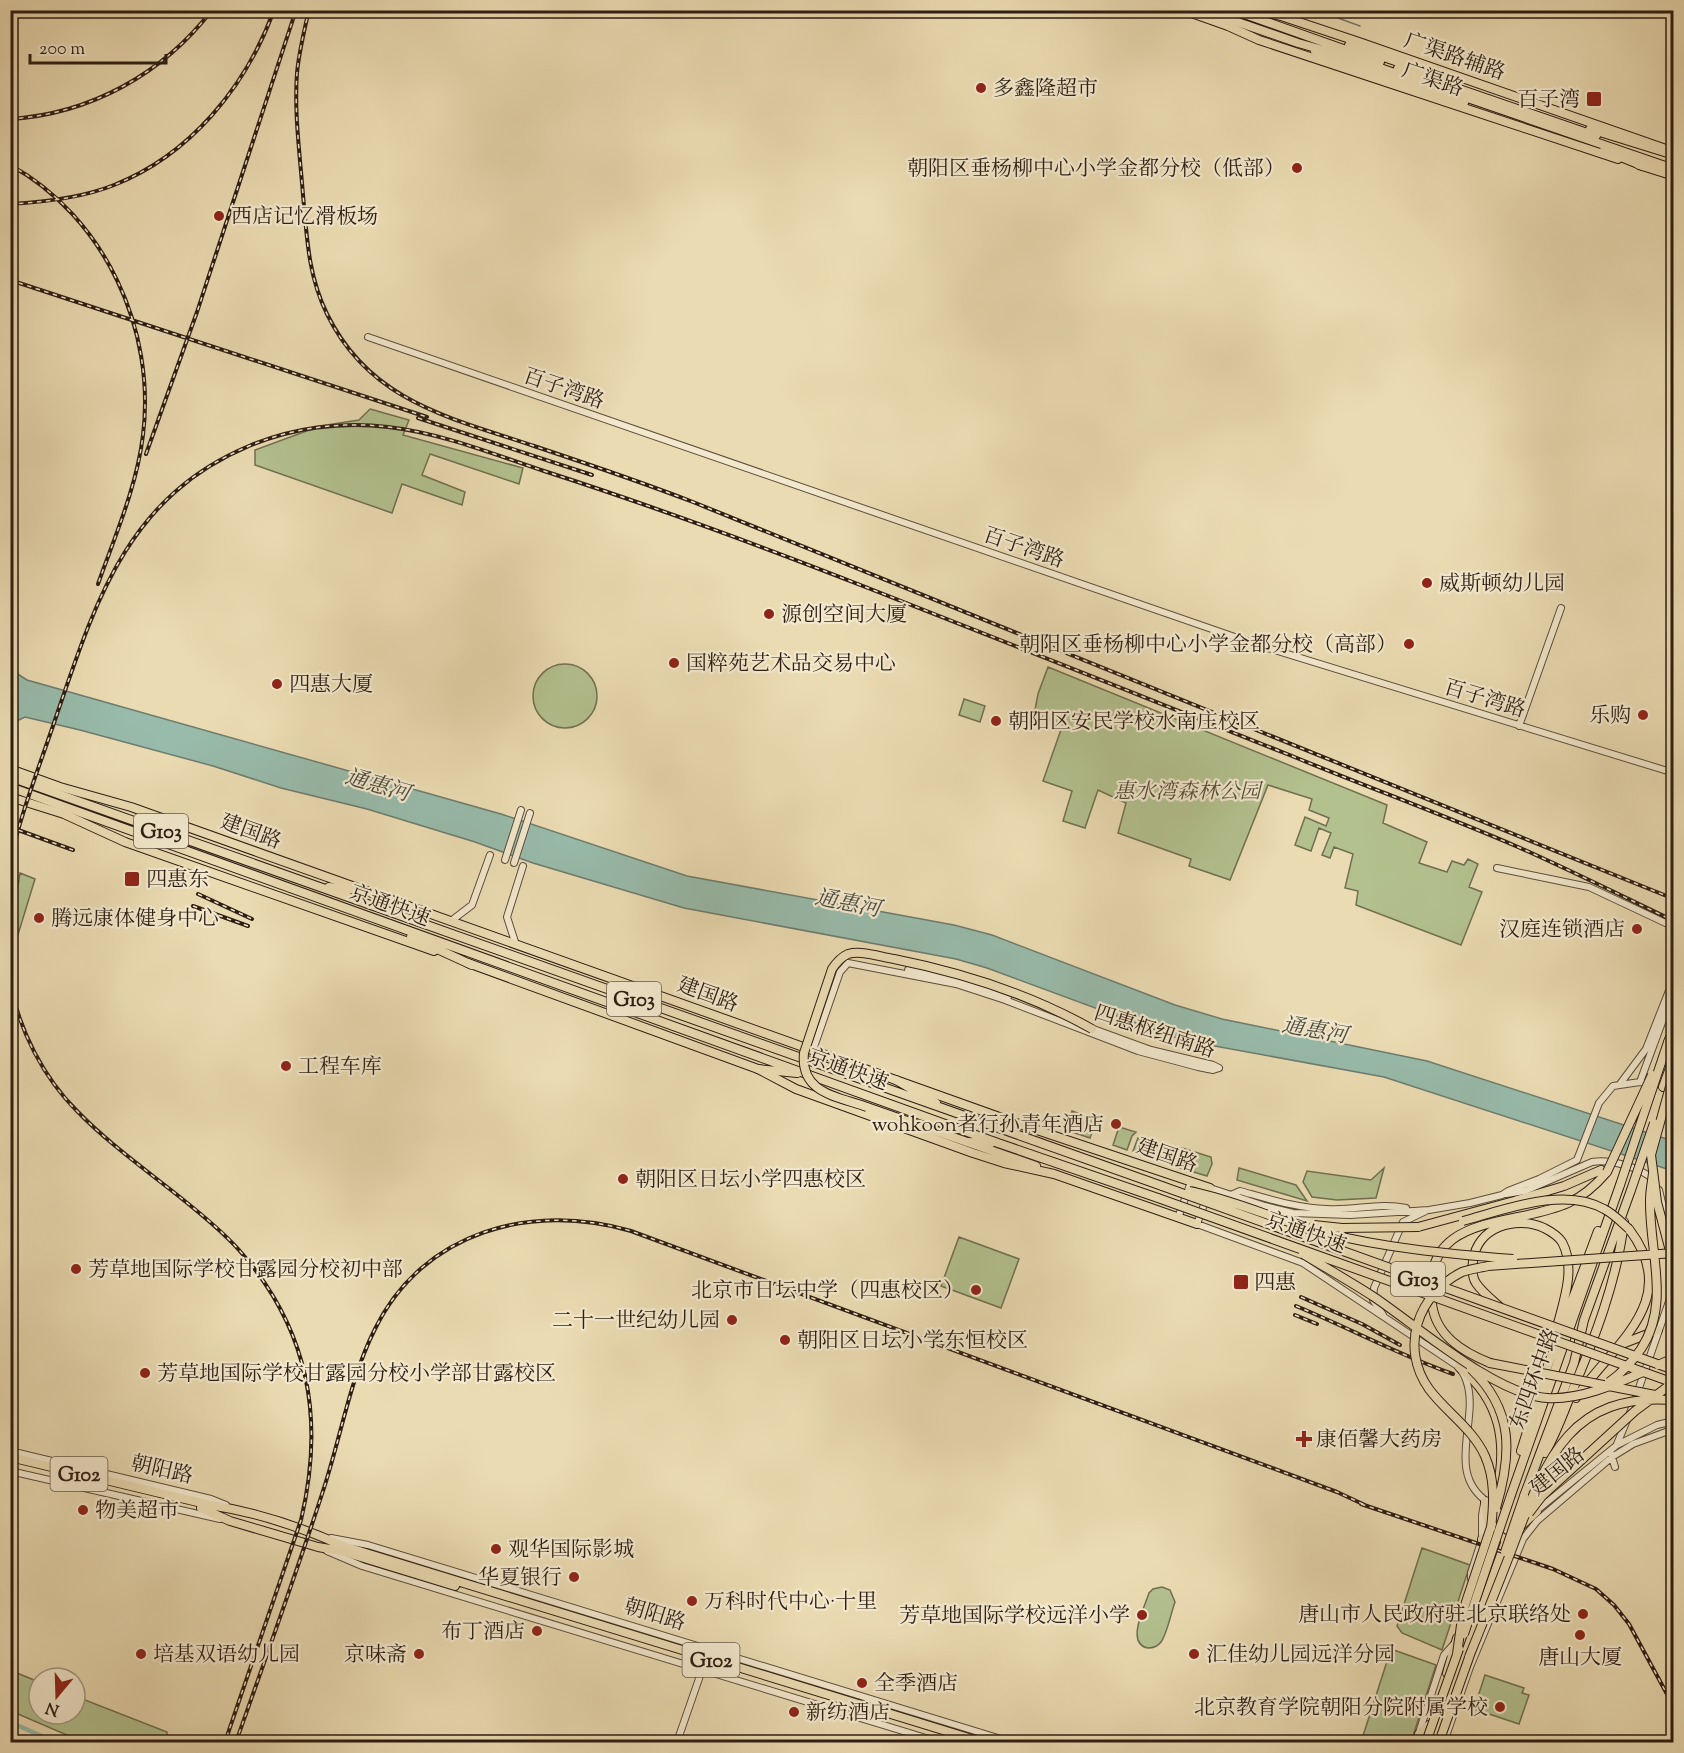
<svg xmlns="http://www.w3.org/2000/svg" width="1684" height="1753" viewBox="0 0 1684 1753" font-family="'Sorts Mill Goudy','Noto Serif SC',serif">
  <rect width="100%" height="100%" fill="#ebdbb2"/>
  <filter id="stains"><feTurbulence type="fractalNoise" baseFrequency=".00333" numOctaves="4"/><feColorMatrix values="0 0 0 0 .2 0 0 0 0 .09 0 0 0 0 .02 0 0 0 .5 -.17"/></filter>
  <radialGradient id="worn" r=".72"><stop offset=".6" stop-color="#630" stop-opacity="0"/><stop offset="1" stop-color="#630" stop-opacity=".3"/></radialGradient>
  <path fill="#b3c18f" stroke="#706f51" stroke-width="1.5" d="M370 409 409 420 403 435 523 468 519 484 430 454 422 475 465 492 462 505 402 484 392 513 255 465V450L320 426 359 420Z
    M533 696a32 32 0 1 1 64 0a32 32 0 1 1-64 0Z
    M1048 667 1387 805 1383 823 1427 842 1419 863 1447 872 1452 861 1464 865 1468 859 1478 864 1469 887 1482 892 1461 945 1356 905 1358 891 1345 888 1353 854 1334 847 1330 858 1322 855 1331 833 1319 828 1311 851 1295 845 1305 817 1326 826 1329 818 1309 810 1312 799 1268 785 1230 880 1189 866 1191 859 1118 833 1126 803 1098 790 1085 828 1063 821 1072 791 1043 781 1063 724 1034 715 1038 694Z
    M964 699 985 706 980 722 959 715Z
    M20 873 35 879 17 938 12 937V923Z
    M1072 1111 1096 1120 1090 1138 1066 1130Z
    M1119 1127 1136 1132 1132 1136 1127 1150 1113 1145Z
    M1138 1138 1172 1150 1169 1163 1133 1151Z
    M1182 1148 1211 1157 1212 1164 1207 1176 1177 1167Z
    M1239 1168 1296 1185 1307 1201 1237 1180Z
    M1384 1168 1376 1198 1337 1200 1312 1197 1303 1182 1307 1171 1371 1180Z
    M959 1237 1019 1259 1001 1308 941 1286Z
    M1422 1548 1470 1565 1442 1650 1402 1633 1397 1626Z
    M1162 1587 1170 1590 1175 1602C1171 1613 1167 1634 1161 1642 1158 1646 1153 1648 1148 1648 1125 1644 1145 1606 1149 1593L1153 1589Z
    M1391 1649 1436 1665 1411 1742H1361Z
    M17 1673 39 1682V1714H75V1696L167 1732V1742H83L11 1711V1693Z
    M1485 1675 1524 1688 1522 1693 1529 1695 1519 1724 1474 1709Z"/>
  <path fill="#98bbab" stroke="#6d7c6e" stroke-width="1.5" d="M10 669 27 680 501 814 687 876 954 925 992 935 1175 1005 1222 1019 1427 1061 1673 1141V1171L1384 1077 1182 1040 987 968 956 959 684 908 533 863 475 842 367 809 281 788 213 766 80 730 25 717 19 720 11 718Z"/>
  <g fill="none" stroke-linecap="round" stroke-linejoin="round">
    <path stroke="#6d7c6e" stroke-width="1.5" d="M1316 10 1360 26"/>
    <path stroke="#98bbab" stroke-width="4.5" d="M10 1722 55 1742"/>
    <g stroke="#5c4c3b" stroke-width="8">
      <path id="minor" d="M368 337 1255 644 1674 773
        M1519 726 1561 608
        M505 860 521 810
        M514 863 530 813
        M1497 868 1589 887 1674 927
        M451 921 472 905 490 855
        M516 945 507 917 523 866
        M848 963 956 984 1005 1000 1138 1051 1198 1067 1213 1070 1219 1068
        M908 970 954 979 1008 997
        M1088 1027 1151 1050 1213 1065 1219 1068
        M813 1050 840 972 848 963
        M1640 1082 1674 990
        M1620 1084 1646 1049 1674 978
        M1674 1168 1670 1186 1674 1214
        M1659 1190 1667 1224
        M1506 1194 1525 1191 1592 1162C1610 1159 1639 1167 1653 1179
        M1231 1195 1240 1191C1269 1199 1297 1208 1327 1209 1354 1211 1380 1202 1406 1208
        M1178 1218 1191 1182
        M1383 1315 1373 1300 1374 1288 1403 1222 1426 1211
        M1617 1444 1632 1408 1674 1287
        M10 1451 211 1499 226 1505
        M1611 1454 1615 1467
        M10 1471 220 1519
        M1489 1503C1443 1473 1481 1419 1466 1380 1465 1375 1461 1371 1459 1367L1303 1263 1197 1224 1210 1188 1265 1206 1293 1213 1350 1215 1429 1210 1470 1203 1502 1195 1508 1191 1539 1179 1577 1160 1599 1103 1613 1086 1640 1082 1651 1084
        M1535 1512 1617 1445 1657 1425 1674 1421
        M331 1538 368 1545 1011 1742
        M327 1551 362 1566 939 1742
        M1471 1579V1573L1482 1539V1515L1484 1504
        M677 1742 702 1670
        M1416 1742 1444 1655 1454 1644
        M1444 1742 1470 1667 1523 1539 1537 1521 1612 1457 1633 1444 1674 1429"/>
    </g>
    <g stroke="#2d1d13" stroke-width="10">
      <path id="major" d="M1183 10 1228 26 1259 40 1618 159
        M1258 10 1284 17 1359 42 1666 149
        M1639 165 1674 176
        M10 769 60 787 131 807 1019 1124 1210 1188
        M10 797 64 814 125 842 434 951
        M468 963 758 1069 796 1089 973 1153 1004 1163 1054 1174 1197 1224
        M1663 1087 1674 1057
        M867 1107 1036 1166
        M1485 1501 1489 1529
        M1519 1528 1537 1511
        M1482 1539C1492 1534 1499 1532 1506 1541
        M1447 1673 1457 1638
        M1421 1742 1419 1734 1429 1725
        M1434 1742 1505 1543"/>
    </g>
    <g stroke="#2d1d13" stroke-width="10">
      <path id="highway" d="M1203 10 1298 43 1351 58 1674 169
        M1233 10 1380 62
        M1349 45 1447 79
        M1315 51 1324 56 1464 103
        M1398 68 1596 136
        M1590 129 1674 155
        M1604 150 1643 166
        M10 777 1162 1186
        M10 787 998 1143 1158 1198
        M329 887 367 891
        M411 937 472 965
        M1668 1042 1674 1027
        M758 1069 797 1073
        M896 1080 936 1103
        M968 1142 991 1143
        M1418 1227 1514 1201 1564 1186 1601 1170
        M1499 1306C1491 1299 1482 1292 1476 1283 1472 1277 1472 1269 1473 1261 1477 1227 1516 1215 1544 1228 1550 1231 1558 1236 1562 1242 1576 1268 1564 1300 1557 1327
        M1622 1344 1658 1330
        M1490 1363C1463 1352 1436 1336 1432 1304 1419 1211 1513 1228 1568 1203 1584 1196 1596 1185 1607 1172
        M1459 1367C1501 1400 1508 1444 1496 1494
        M1576 1398C1613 1344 1684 1301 1629 1229
        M1521 1451 1548 1365 1598 1231
        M1545 1453C1556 1434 1563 1414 1571 1394 1594 1340 1617 1281 1624 1222
        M10 1457 210 1505C255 1512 301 1527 343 1546L982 1742
        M1511 1495 1620 1185
        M1524 1496 1574 1363 1584 1320 1631 1190
        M201 1508 230 1521 318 1547 341 1551 455 1586"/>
    </g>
    <use href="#minor" stroke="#f2e8cd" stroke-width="6"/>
    <use href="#major" stroke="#ebdbb2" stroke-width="8"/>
    <use href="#highway" stroke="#ebdbb2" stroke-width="8"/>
    <g stroke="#2d1d13" stroke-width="4">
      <path id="rail" d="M309 10C304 31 299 52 297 73 294 113 300 155 303 195 307 238 308 275 327 314 370 402 451 418 534 446 588 464 641 482 693 502L1674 899
        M10 119C90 114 163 74 212 10
        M10 165C105 217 156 330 143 435 137 486 115 536 98 584
        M10 204C45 202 82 198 114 185 190 155 246 87 274 10
        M10 280 427 417
        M418 418 592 475
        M146 454 197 312 296 10
        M10 827 73 850
        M10 862C21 812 40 765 56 717 95 603 127 497 249 446 292 428 341 421 388 427 441 433 493 454 544 471 653 506 761 546 868 588 1009 643 1151 700 1292 756 1367 787 1444 815 1518 847 1570 870 1622 896 1674 921
        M198 894 252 919
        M193 906 248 926
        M10 984C20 1031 43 1077 77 1111 108 1143 146 1170 181 1198 201 1214 222 1231 239 1250 309 1329 325 1419 301 1520L225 1742
        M1301 1297 1362 1324 1400 1345
        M1296 1306C1349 1328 1399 1355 1453 1374
        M1295 1315 1317 1324
        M1361 1504 1553 1569 1596 1589 1614 1605 1629 1624 1674 1707
        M236 1742C265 1660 295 1577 322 1494 340 1441 350 1378 375 1329 423 1231 532 1202 631 1231L1337 1492 1367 1506"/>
    </g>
    <use href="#rail" stroke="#f2e8cd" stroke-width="1.5" stroke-dasharray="4.5" stroke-linecap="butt"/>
    <g stroke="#2d1d13" stroke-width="10" stroke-linecap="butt">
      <path id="major-bridge" d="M867 1107C836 1096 800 1093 804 1053L832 969C836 963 841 957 848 954 862 950 880 957 894 959 964 973 1030 994 1092 1029"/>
    </g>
    <g stroke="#2d1d13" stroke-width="10" stroke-linecap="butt">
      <path id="highway-bridge" d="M1674 1072 1651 1155 1657 1202 1674 1266
        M1607 1172 1652 1075
        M1620 1185 1668 1042
        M1162 1186 1674 1370
        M1631 1190 1654 1123
        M1189 1191C1235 1200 1276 1220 1321 1232 1384 1248 1449 1254 1513 1259
        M1158 1198 1674 1383
        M1463 1221C1504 1210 1564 1186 1604 1209 1614 1214 1621 1222 1629 1229
        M1314 1225 1342 1228 1418 1227
        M1303 1254C1326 1268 1351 1282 1374 1297 1417 1326 1496 1395 1547 1398 1579 1400 1614 1385 1643 1372
        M1490 1363 1655 1395
        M1658 1365 1674 1358
        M1471 1369C1514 1410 1512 1454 1496 1508
        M1609 1382C1622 1373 1632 1362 1641 1349 1671 1303 1649 1251 1650 1200 1650 1191 1652 1182 1653 1173
        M1529 1513 1542 1496 1635 1411 1674 1382
        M1491 1528C1494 1503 1495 1479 1485 1456 1473 1429 1446 1412 1429 1389 1399 1347 1418 1294 1462 1272 1470 1269 1480 1268 1488 1266L1674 1253
        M1505 1552 1524 1496
        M1464 1634 1511 1495
        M1457 1654 1463 1611 1492 1524
        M1469 1657C1484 1620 1499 1583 1513 1546 1545 1462 1568 1392 1674 1400
        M1426 1742 1459 1649
        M1439 1742 1471 1652"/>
    </g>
    <use href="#major-bridge" stroke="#ebdbb2" stroke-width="8"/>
    <use href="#highway-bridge" stroke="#ebdbb2" stroke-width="8"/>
  </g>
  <g fill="#8f2418" stroke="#f2e8cd" stroke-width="2">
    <circle cx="981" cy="88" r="6"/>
    <rect x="1586" y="91" width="16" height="16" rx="3"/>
    <circle cx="1297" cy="168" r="6"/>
    <circle cx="219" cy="216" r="6"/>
    <circle cx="1427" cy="583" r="6"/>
    <circle cx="769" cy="614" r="6"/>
    <circle cx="1409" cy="644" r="6"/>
    <circle cx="674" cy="663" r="6"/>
    <circle cx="277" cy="684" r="6"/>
    <circle cx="1643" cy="715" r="6"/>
    <circle cx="996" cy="721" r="6"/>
    <rect x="124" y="871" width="16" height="16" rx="3"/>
    <circle cx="39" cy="918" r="6"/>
    <circle cx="1637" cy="929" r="6"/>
    <circle cx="286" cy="1066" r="6"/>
    <circle cx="1116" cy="1124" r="6"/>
    <circle cx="623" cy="1179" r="6"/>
    <circle cx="76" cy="1269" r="6"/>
    <rect x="1233" y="1274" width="16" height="16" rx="3"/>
    <circle cx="976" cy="1290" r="6"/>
    <circle cx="732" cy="1320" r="6"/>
    <circle cx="785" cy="1340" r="6"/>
    <circle cx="145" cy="1373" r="6"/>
    <path d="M1301 1430h6v6h6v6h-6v6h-6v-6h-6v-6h6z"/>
    <circle cx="83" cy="1510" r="6"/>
    <circle cx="496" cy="1549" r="6"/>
    <circle cx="574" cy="1577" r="6"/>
    <circle cx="692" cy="1601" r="6"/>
    <circle cx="1583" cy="1614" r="6"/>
    <circle cx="1142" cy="1615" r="6"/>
    <circle cx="537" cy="1631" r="6"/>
    <circle cx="1580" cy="1635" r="6"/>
    <circle cx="141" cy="1654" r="6"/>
    <circle cx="419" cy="1654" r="6"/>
    <circle cx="1194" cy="1654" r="6"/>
    <circle cx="862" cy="1683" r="6"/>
    <circle cx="1500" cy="1707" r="6"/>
    <circle cx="794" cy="1712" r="6"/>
  </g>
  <g text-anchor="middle" stroke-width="4.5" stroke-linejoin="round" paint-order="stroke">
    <g fill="#f2e8cd" stroke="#685a4b" stroke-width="1.5">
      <rect x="134" y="814" width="54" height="34" rx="4.5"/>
      <rect x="607" y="982" width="54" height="34" rx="4.5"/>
      <rect x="1391" y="1262" width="54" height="34" rx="4.5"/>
      <rect x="50.5" y="1457" width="57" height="34" rx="4.5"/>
      <rect x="682.5" y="1643" width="57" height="34" rx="4.5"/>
    </g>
    <g font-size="20" font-weight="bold" fill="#2d1d13">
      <text x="161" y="838">G103</text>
      <text x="634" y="1006">G103</text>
      <text x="1418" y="1286">G103</text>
      <text x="79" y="1481">G102</text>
      <text x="711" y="1667">G102</text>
    </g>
    <g font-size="21" fill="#2d1d13" stroke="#f2e8cd">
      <text transform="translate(1455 56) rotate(19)" y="7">广渠路辅路</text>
      <text transform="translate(1433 79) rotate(19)" y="7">广渠路</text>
      <text transform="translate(564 388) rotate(19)" y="7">百子湾路</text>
      <text transform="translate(1024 547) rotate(19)" y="7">百子湾路</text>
      <text transform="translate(1485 698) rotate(17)" y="7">百子湾路</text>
      <text transform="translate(251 831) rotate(20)" y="7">建国路</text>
      <text transform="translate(390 905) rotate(20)" y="7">京通快速</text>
      <text transform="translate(708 994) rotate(20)" y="7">建国路</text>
      <text transform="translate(1155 1031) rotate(18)" y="7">四惠枢纽南路</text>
      <text transform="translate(848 1069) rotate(20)" y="7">京通快速</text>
      <text transform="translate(1167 1155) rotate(19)" y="7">建国路</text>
      <text transform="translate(1306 1232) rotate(20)" y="7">京通快速</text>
      <text transform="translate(1534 1379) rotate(-70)" y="7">东四环中路</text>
      <text transform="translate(162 1469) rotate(13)" y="7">朝阳路</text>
      <text transform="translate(1557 1471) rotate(-39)" y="7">建国路</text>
      <text transform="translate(655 1614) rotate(17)" y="7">朝阳路</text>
    </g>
    <g font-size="21" fill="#2d1d13" stroke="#f2e8cd" text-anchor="start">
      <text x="993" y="95">多鑫隆超市</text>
      <text x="1580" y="106" text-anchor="end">百子湾</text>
      <text x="1285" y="175" text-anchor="end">朝阳区垂杨柳中心小学金都分校（低部）</text>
      <text x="231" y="223">西店记忆滑板场</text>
      <text x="1439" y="590">威斯顿幼儿园</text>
      <text x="781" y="621">源创空间大厦</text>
      <text x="1397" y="651" text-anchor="end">朝阳区垂杨柳中心小学金都分校（高部）</text>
      <text x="686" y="670">国粹苑艺术品交易中心</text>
      <text x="289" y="691">四惠大厦</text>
      <text x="1631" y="722" text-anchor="end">乐购</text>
      <text x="1008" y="728">朝阳区安民学校水南庄校区</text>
      <text x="146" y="886">四惠东</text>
      <text x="51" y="925">腾远康体健身中心</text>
      <text x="1625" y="936" text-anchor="end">汉庭连锁酒店</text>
      <text x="298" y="1073">工程车库</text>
      <text x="1104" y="1131" text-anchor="end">wohkoon者行孙青年酒店</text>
      <text x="635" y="1186">朝阳区日坛小学四惠校区</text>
      <text x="88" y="1276">芳草地国际学校甘露园分校初中部</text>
      <text x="1254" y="1289">四惠</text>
      <text x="964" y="1297" text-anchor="end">北京市日坛中学（四惠校区）</text>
      <text x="720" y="1327" text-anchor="end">二十一世纪幼儿园</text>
      <text x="797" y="1347">朝阳区日坛小学东恒校区</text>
      <text x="157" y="1380">芳草地国际学校甘露园分校小学部甘露校区</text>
      <text x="1316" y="1446">康佰馨大药房</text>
      <text x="95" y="1517">物美超市</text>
      <text x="508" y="1556">观华国际影城</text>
      <text x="562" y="1584" text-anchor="end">华夏银行</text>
      <text x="704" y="1608">万科时代中心·十里</text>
      <text x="1571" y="1621" text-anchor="end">唐山市人民政府驻北京联络处</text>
      <text x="1130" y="1622" text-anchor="end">芳草地国际学校远洋小学</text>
      <text x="525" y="1638" text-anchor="end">布丁酒店</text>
      <text x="153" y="1661">培基双语幼儿园</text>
      <text x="407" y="1661" text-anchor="end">京味斋</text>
      <text x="1206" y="1661">汇佳幼儿园远洋分园</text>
      <text x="1580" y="1664" text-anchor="middle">唐山大厦</text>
      <text x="874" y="1690">全季酒店</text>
      <text x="1488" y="1714" text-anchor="end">北京教育学院朝阳分院附属学校</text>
      <text x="806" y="1719">新纺酒店</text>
    </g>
    <g font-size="21" font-style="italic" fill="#554e38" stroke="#f2e8cd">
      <text x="1187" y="798">惠水湾森林公园</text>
    </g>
    <g font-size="22" font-style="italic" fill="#4d4c41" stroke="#f2e8cd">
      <text transform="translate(378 784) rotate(16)" y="8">通惠河</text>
      <text transform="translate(848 902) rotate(11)" y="8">通惠河</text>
      <text transform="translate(1315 1029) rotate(10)" y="8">通惠河</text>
    </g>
  </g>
  <rect width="1684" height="1753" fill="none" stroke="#ebdbb2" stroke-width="36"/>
  <rect x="12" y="12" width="1660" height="1729" fill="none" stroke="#2d1d13" stroke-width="3"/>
  <rect x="18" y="18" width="1648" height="1717" fill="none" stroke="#2d1d13" stroke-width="1.5"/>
  <g transform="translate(57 1696) rotate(199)"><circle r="28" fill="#f2e8cd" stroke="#a39783" stroke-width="1.5"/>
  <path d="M0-4.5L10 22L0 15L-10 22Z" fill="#8f2418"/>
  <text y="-9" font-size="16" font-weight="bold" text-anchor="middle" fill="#2d1d13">N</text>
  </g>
  <path d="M30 54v9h136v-9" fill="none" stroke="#2d1d13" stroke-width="3"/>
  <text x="39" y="54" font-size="18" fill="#2d1d13" stroke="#f2e8cd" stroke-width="4.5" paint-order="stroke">200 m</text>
  <rect width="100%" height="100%" filter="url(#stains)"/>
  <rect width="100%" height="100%" fill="url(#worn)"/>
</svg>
